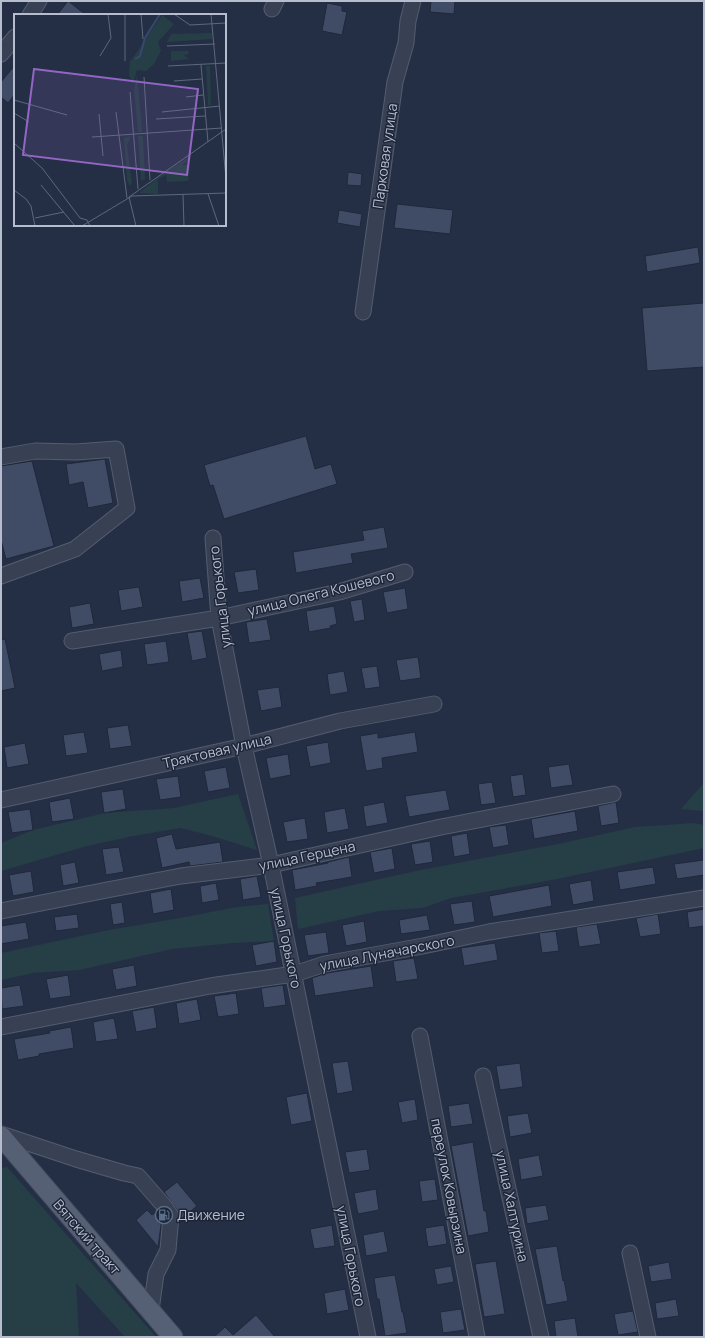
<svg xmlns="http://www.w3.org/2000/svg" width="705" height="1338" viewBox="0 0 705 1338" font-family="Manrope,sans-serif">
  <rect width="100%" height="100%" fill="#242f45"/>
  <path fill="#263f46" d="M704 783V811L681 809 703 784Z
    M238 794 257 850 209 835 180 828 133 836 87 846 1 871V843L33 830 105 813 174 808Z
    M694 823 704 825V848L557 879 451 898 423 908 379 911 298 929 295 898 416 871 563 843 635 827Z
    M268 904 274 941 232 943 172 949 79 970 33 973 1 980V953L109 930 180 918 237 907Z
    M7 1167 156 1337H125L76 1283 79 1337H1V1168Z"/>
  <path fill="#404b65" stroke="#1f283b" d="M68 1 86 15H57Z
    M431 1H455L454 14 430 12Z
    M327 3 342 6V11L347 12 342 35 322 31Z
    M15 65V94L8 103 1 97V82Z
    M348 172 362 174 361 186 347 185Z
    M397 204 453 210 450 234 394 228Z
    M339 210 362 214 360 227 337 223Z
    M698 247 700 263 647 272 645 256Z
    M704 303V367L647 371 642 308Z
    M306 436 315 469 331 464 337 484 224 519 213 485 210 486 204 465Z
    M105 459 113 503 88 508 83 482 69 485 66 464Z
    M32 461 54 546 6 559 1 540V466Z
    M384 527 388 548 351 554 353 563 296 573 293 552 364 540 362 531Z
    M256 569 259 590 238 593 234 572Z
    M200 578 204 598 182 602 179 581Z
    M139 587 143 607 121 611 118 590Z
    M405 588 408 609 387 613 383 592Z
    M362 599 365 620 354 622 350 601Z
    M90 603 94 624 72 628 69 607Z
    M334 606 337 624 330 626 331 628 309 632 306 611Z
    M267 619 271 640 249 643 246 622Z
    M202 631 207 658 192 661 187 633Z
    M5 639 15 688 1 691V640Z
    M166 641 169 662 147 665 144 644Z
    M121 650 123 667 102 671 99 654Z
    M418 657 421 678 400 681 396 660Z
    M377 666 380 687 365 689 361 668Z
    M344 671 348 692 330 695 327 674Z
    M279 687 282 707 261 711 257 690Z
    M128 725 132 746 110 749 107 728Z
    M84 732 88 753 66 756 63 735Z
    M415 732 418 752 382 758 383 768 366 771 360 736 378 733V738Z
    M328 742 331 763 310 767 306 746Z
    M25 743 29 764 7 768 4 747Z
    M288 754 291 775 270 779 266 758Z
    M569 764 573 785 551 788 548 767Z
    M226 767 230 788 208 792 204 771Z
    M523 774 526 795 513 797 510 776Z
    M178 776 181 797 160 800 156 779Z
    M492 782 496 803 481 805 478 784Z
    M123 789 126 809 104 813 101 792Z
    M446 790 450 810 409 817 405 796Z
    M70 798 74 819 52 822 49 802Z
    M384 802 388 823 366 827 363 806Z
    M616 802 619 823 601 826 598 806Z
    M345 808 349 829 327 833 324 812Z
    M30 809 33 830 12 833 8 812Z
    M575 811 578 831 534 839 531 819Z
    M305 818 308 839 287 842 283 822Z
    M506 825 509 845 493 848 489 827Z
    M467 833 470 854 454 857 451 836Z
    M172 834 176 849 220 842 223 862 190 866 189 862 162 868 156 838Z
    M430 841 433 862 415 865 411 844Z
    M119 847 124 872 106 875 102 849Z
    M392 848 395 869 374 873 370 852Z
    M349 857 352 877 316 883 317 886 295 890 292 870 328 863V862Z
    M704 860V875L677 879 674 864Z
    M75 862 79 883 63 886 60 865Z
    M653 867 656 884 620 890 617 872Z
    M31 871 34 892 13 896 9 875Z
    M257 876 261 897 243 900 240 879Z
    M591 880 594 901 573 905 569 884Z
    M216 883 219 900 202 903 200 886Z
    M549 885 552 906 493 917 489 896Z
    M171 889 174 910 153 914 150 893Z
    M472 901 475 922 454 925 450 904Z
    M122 902 125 923 113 925 110 904Z
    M704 909V926L689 928 687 912Z
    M77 914 79 928 56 931 54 917Z
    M658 914 661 934 640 937 636 918Z
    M427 915 430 930 401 934 399 920Z
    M364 921 367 942 346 946 342 925Z
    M26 922 29 939 1 944V926Z
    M597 924 601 944 579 947 576 927Z
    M556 931 559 951 542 953 539 933Z
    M326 932 329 953 308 956 304 935Z
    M274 941 277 962 256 966 252 945Z
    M495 943 498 960 464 966 461 948Z
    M414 958 418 979 396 982 393 961Z
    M134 965 137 986 116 990 112 969Z
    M371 966 374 987 315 996 312 978 327 973Z
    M68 975 71 996 50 999 46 979Z
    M20 985 24 1006 2 1009 1 988Z
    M283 985 286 1005 264 1008 261 988Z
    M236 993 239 1014 218 1017 214 996Z
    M197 999 201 1020 179 1024 176 1003Z
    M154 1007 157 1028 136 1032 132 1011Z
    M114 1018 118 1039 96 1042 93 1022Z
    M71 1027 74 1048 39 1054V1056L18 1060 14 1039 50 1033 49 1031Z
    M348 1061 353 1091 337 1094 332 1063Z
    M520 1063 523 1087 500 1090 496 1066Z
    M307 1093 312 1121 291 1125 286 1097Z
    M415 1099 418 1120 402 1123 398 1102Z
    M469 1103 473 1124 451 1127 448 1106Z
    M528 1113 532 1133 510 1137 507 1116Z
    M473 1142 484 1211H486L489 1232 468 1236 451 1146Z
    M367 1149 370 1170 349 1173 345 1152Z
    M539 1155 543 1176 521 1180 518 1159Z
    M435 1179 438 1200 422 1202 419 1181Z
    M177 1182 197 1206 180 1220 178 1211 164 1192Z
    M376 1189 379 1210 358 1214 354 1193Z
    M546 1205 549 1220 527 1224 525 1208Z
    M147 1210 152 1215 157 1211 162 1218 158 1247 136 1220Z
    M332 1225 335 1246 314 1249 310 1229Z
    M444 1225 447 1244 428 1247 425 1228Z
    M384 1231 388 1252 366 1256 363 1235Z
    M557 1246 563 1281 564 1280 568 1301 546 1305 535 1249Z
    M496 1261 505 1314 484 1317 475 1264Z
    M669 1262 672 1279 651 1282 648 1266Z
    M451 1266 454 1282 437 1285 434 1269Z
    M395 1275 402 1312H403L407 1333 385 1336 379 1299H377L374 1278Z
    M345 1289 349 1310 327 1314 324 1293Z
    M676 1299 679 1316 657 1319 655 1303Z
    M461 1309 465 1330 443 1333 440 1312Z
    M633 1311 638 1332 618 1335 614 1314Z
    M256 1315 275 1337H214L225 1327 233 1335Z
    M575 1318 578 1337H556L554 1321Z"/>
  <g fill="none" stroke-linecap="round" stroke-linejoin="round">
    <g stroke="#545c6e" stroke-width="17">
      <path id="minor" d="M272 9 276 1
        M30 15 39 1
        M1 54 15 37
        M363 312 395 82 406 43 408 21 413 1
        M1 457 35 451 76 452 116 449 127 508 75 549 1 576
        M213 538 219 618 244 746 271 865 368 1337
        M72 641 219 618 339 592 405 572
        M1 800 244 746 340 721 434 704
        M1 911 107 890 181 876 271 865 441 827 613 794
        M1 1027 210 986 294 974 325 964 423 946 489 932 704 898
        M420 1036 477 1337
        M483 1076 541 1337
        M1 1134 76 1159 124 1173 138 1176 165 1207 171 1216 168 1250 156 1274 151 1310
        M630 1253 648 1337"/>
    </g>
    <g stroke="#424a5d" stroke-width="21">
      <path id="major" d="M1 1136 173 1337"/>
    </g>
    <use href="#minor" stroke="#384154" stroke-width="15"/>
    <use href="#major" stroke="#566074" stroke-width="19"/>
  </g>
  <defs>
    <g id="fuel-ring" transform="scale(0.9)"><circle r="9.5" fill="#1d2639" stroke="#5c6f8a" stroke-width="1.5"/><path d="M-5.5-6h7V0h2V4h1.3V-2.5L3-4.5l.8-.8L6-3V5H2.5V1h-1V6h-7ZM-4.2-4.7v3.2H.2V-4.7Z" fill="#5c6f8a"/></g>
  </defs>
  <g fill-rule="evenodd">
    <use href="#fuel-ring" x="164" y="1215"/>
  </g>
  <g text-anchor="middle" stroke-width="3" stroke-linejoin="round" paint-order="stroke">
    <g font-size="14" fill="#b6bdce" stroke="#1d2639">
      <text transform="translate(385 156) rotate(-82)" y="5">Парковая улица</text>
      <text transform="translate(321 593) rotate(-14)" y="5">улица Олега Кошевого</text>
      <text transform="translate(220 597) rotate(-97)" y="5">улица Горького</text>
      <text transform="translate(217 751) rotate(-13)" y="5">Трактовая улица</text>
      <text transform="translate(307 856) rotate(-12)" y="5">улица Герцена</text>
      <text transform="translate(286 938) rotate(78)" y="5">улица Горького</text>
      <text transform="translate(387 953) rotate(-11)" y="5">улица Луначарского</text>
      <text transform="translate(449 1186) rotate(79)" y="5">переулок Ковырзина</text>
      <text transform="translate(512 1206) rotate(78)" y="5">улица Халтурина</text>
      <text transform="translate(87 1237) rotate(49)" y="5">Вятский тракт</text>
      <text transform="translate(351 1256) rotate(79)" y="5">улица Горького</text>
    </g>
    <g font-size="14" fill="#b6bdce" stroke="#1d2639" text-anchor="start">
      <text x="177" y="1220">Движение</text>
    </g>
  </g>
  <g transform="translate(14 14)">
    <rect width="212" height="212" fill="#242f45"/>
    <path d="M148 1 160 10 144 28 147 37 140 50 132 57 123 56 119 70 115 61 116 48ZM198 19V25L153 28 157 20ZM157 37H174L175 40 170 41 175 45 157 47ZM192 52H196L197 91H194ZM123 61 127 103 128 118H124L120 76ZM117 122 113 131 118 169 116 172 113 166 110 124ZM124 122H129L131 165 127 167ZM176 142 177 144 168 151H176L174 167 153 168 152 158ZM151 158 152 161 144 165V180L125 179Z" fill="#263f46"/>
    <path fill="none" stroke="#36486d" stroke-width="2" d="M121 45 126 42 131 24 146 0"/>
    <path fill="none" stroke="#5e687c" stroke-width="1" d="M127 0 129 25M160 0 176 11 212 9M197 0 212 165M153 32 201 30M86 42 97 24 94 0M111 47V0M187 51 194 128M154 52 212 49M130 63 136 166M160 67 188 65M116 78 124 175M172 83 189 81M0 86 53 101M102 98 113 184M148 98 206 92M0 99 15 108M85 100 89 142M142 105 191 102M78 123 208 114M0 129 28 154 66 204 73 206 76 212M27 171 61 212M0 176 12 185 17 192 21 212M194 180 205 212M169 181 170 212M115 183 122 212M115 183 212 115M21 204 50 198M68 212 118 182 212 179"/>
    <path fill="#9366c5" fill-opacity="0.15" stroke="#9366c5" stroke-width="2" d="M20 55 184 75 173 161 9 141Z"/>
    <rect width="212" height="212" fill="none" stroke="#b6bdce" stroke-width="2"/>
  </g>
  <rect width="705" height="1338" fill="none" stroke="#b6bdce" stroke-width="4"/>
</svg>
